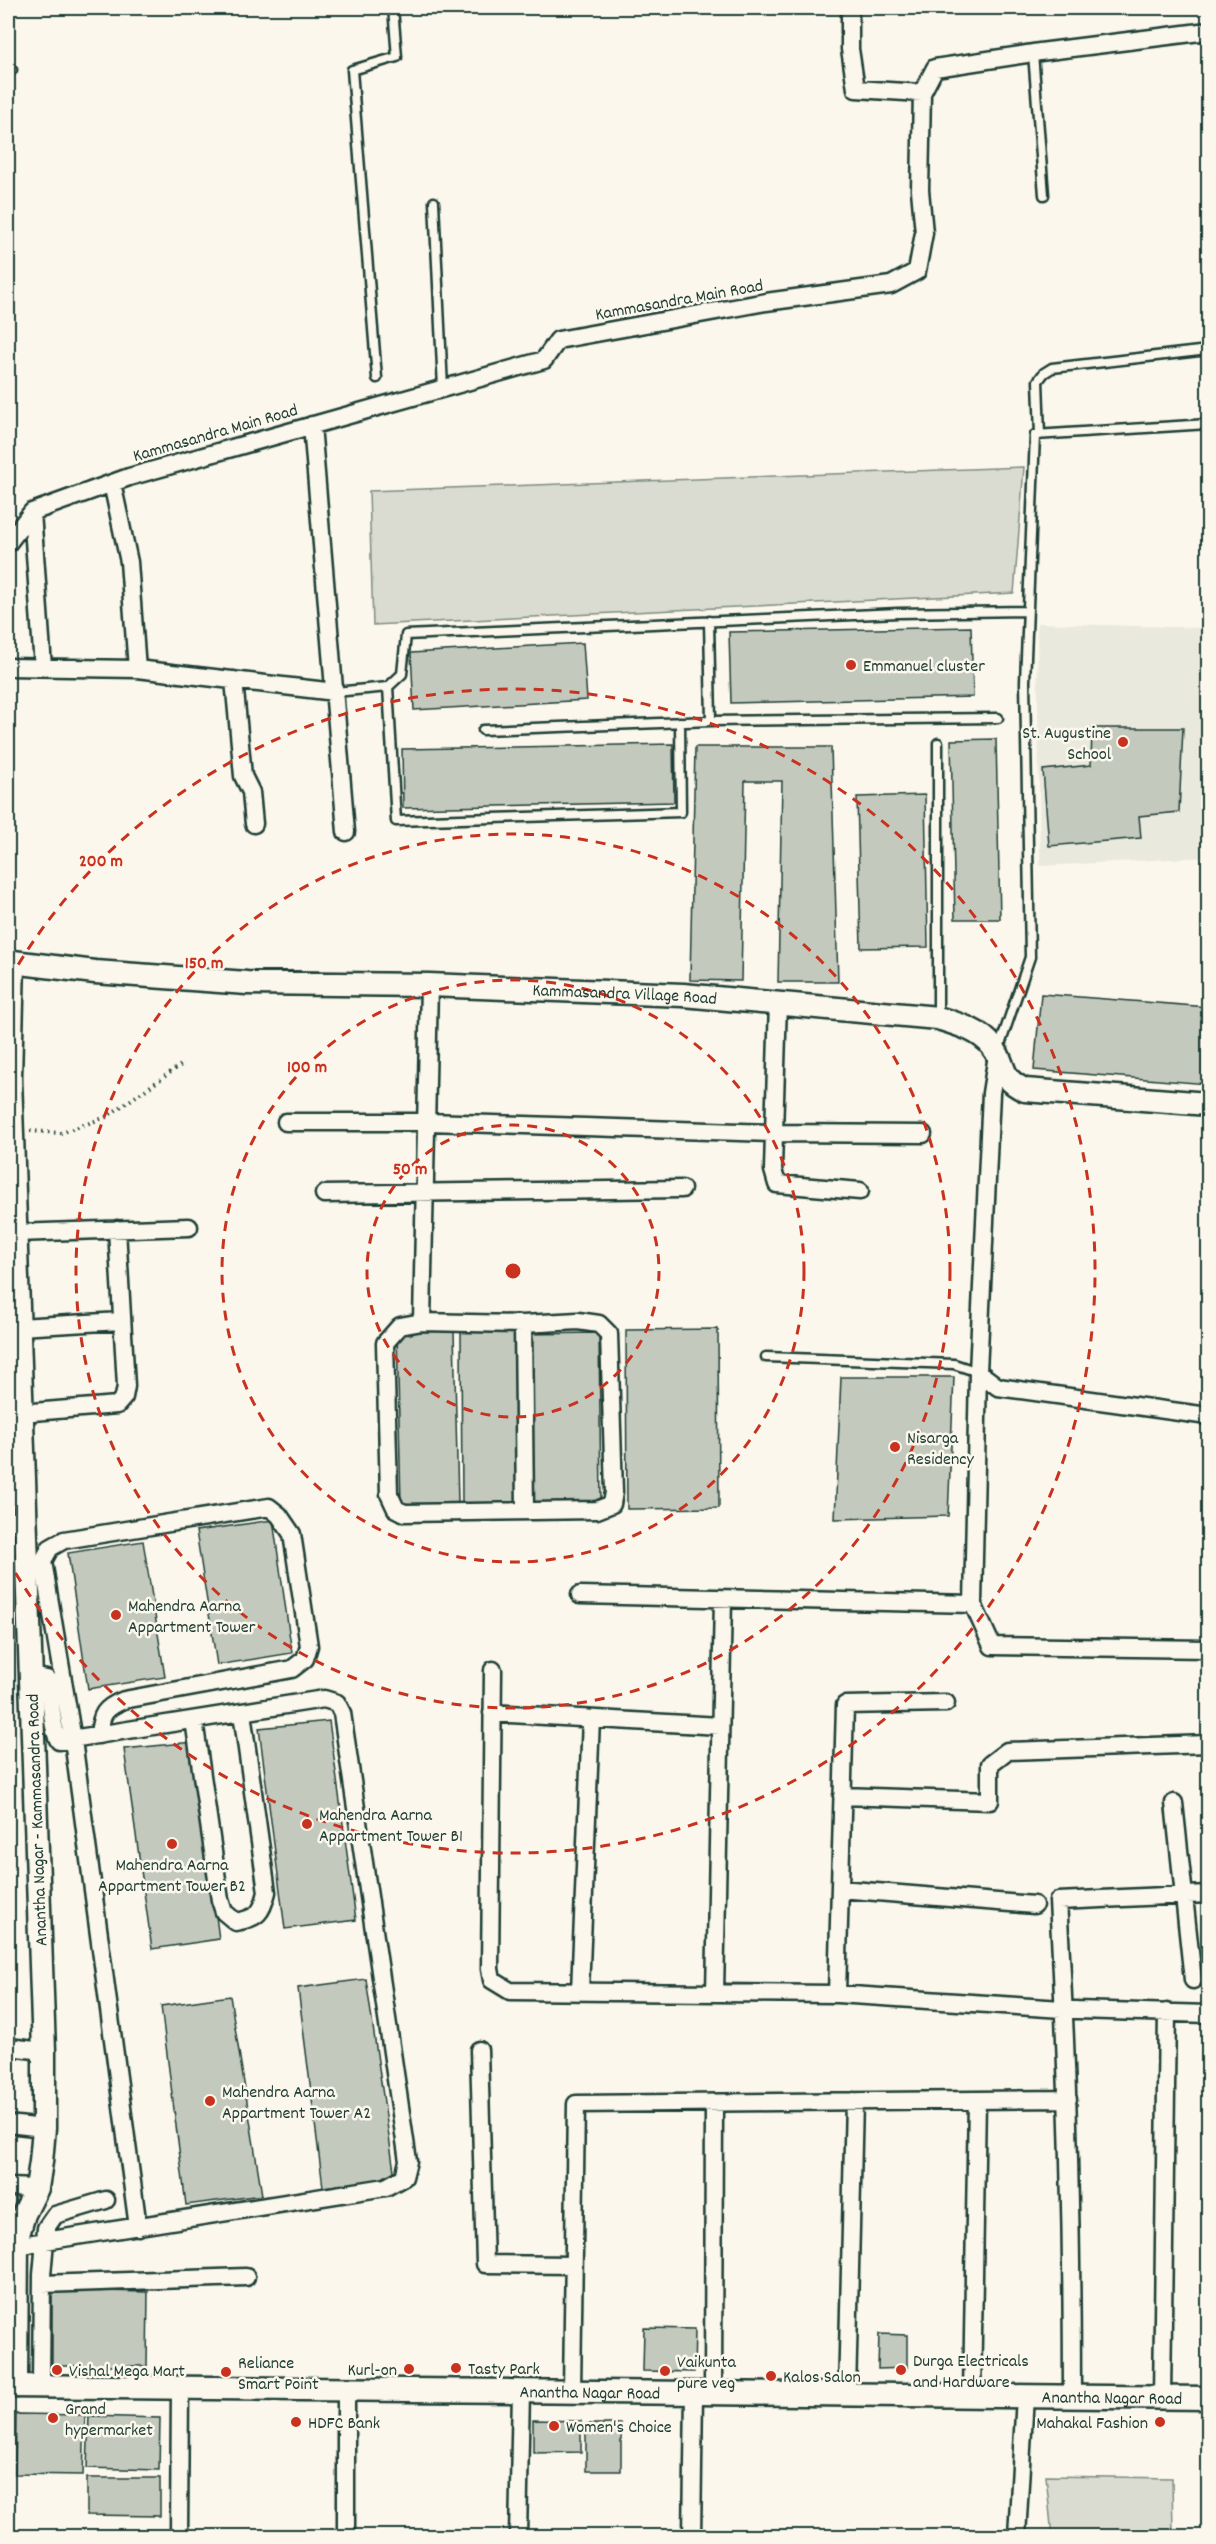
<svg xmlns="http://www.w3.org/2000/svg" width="1216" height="2544" viewBox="0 0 1216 2544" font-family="Dekko,sans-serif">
  <rect width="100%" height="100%" fill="#fbf7ec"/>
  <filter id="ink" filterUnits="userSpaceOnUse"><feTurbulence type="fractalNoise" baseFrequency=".0167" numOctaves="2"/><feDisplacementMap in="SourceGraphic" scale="12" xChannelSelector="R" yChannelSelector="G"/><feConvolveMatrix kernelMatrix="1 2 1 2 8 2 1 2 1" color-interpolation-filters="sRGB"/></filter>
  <g filter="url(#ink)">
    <path fill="#eae9de" d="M1037 623 1208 628V857L1040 866Z"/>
    <path fill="#dbdcd1" stroke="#7d8c82" stroke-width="1.5" d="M1024 467 1014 593 373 625 369 491Z
      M1046 2476 1172 2478 1173 2536H1052Z"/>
    <path fill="#c4c9be" stroke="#1f3d34" stroke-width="1.5" d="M971 627 973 697 731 703 729 632Z
      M583 643 587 700 414 710 411 653Z
      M1092 728H1183L1179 812 1139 816 1141 838 1049 846 1043 770 1091 765Z
      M996 739 1000 919H955L951 740Z
      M673 744 674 802 403 808 402 749Z
      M695 747H831L838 982H778L782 781H745L741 981 690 980Z
      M925 795 928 947 861 948 857 797Z
      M1041 994 1208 1007V1084L1034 1070Z
      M718 1329 719 1508 627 1509 626 1330Z
      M454 1331 458 1504 401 1505 397 1332Z
      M461 1331H519L520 1503 462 1504Z
      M599 1333 601 1502 528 1503 526 1334Z
      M841 1377H954L948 1516 835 1519Z
      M273 1520 292 1653 217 1665 196 1531Z
      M143 1541 165 1677 88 1689 68 1553Z
      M329 1721 356 1920 285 1929 259 1728Z
      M193 1742 219 1939 152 1949 124 1749Z
      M366 1979 395 2178 323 2187 298 1988Z
      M230 1996 262 2195 186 2205 161 2006Z
      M52 2290 148 2292 147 2366H52Z
      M644 2328 695 2329 694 2372 643 2371Z
      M879 2334 907 2335V2368L878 2369Z
      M16 2414 85 2415 83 2475 15 2474Z
      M89 2416 160 2418 159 2470 87 2468Z
      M533 2420 581 2421V2452L533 2453Z
      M586 2424H621V2471H586Z
      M87 2478H160V2516L87 2515Z"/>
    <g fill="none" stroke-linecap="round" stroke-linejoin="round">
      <g stroke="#1f3d34" stroke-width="13">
        <path id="lane" d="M1033 53 1044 195
          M8 70H12
          M434 202 443 388
          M377 378 352 70 397 57 393 8
          M1040 435 1038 381 1044 373 1052 368 1208 350
          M388 687 396 821 681 812 680 722
          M335 692 388 687 402 674 406 635 898 613 1026 611
          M711 721 998 718
          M483 730 711 721 709 621
          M938 1018V743
          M998 1051 1030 957 1025 682 1035 435 1208 424
          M766 1357 954 1364 978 1372"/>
      </g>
      <g stroke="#1f3d34" stroke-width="21">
        <path id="street" d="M850 8V49L856 89 922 93
          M312 425 346 832
          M112 483 129 562 137 669
          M32 512 43 667
          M8 543 32 512 129 477 544 360 558 340 766 302 891 285 917 271 924 233 920 190 922 93 935 68 1040 52 1208 31
          M8 667 137 669 335 692
          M234 680 243 776 251 792 254 824
          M997 1055 991 1093 978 1372 998 1387 1208 1416
          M286 1122H428L774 1133 778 1002
          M860 1191 777 1184 773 1170 774 1133 923 1134
          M324 1194 682 1189
          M16 1233 189 1227
          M422 1322 400 1326 385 1343 389 1494 396 1509 405 1513 597 1510 612 1504 614 1492 609 1334 599 1324 578 1321 523 1324 422 1322 429 985
          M523 1324 525 1511
          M19 1327 121 1321
          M978 1372 973 1604 992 1646 1208 1649
          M21 1413 117 1405 124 1397 126 1386 117 1229
          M8 1473 23 1472
          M8 1521H25
          M580 1595 973 1604
          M493 1670 490 1969 492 1980 510 1991 837 1994 1077 2010 1208 2014
          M31 1676 47 1679C51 1695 52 1732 59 1741L324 1699 337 1703 342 1713 408 2161 404 2177 386 2187 45 2241 42 2275 41 2386
          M492 1713 720 1726
          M194 1720 220 1900 224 1912 236 1922C258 1918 262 1913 267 1892L242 1713
          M99 1735C101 1714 104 1708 124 1700L292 1669 305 1659 309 1646 292 1534 279 1515 269 1507 64 1540 50 1548 43 1561 73 1740 138 2227
          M842 1796 990 1801V1764L1007 1751 1208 1744
          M1174 1803 1193 1980
          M840 1889 1034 1905
          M580 1991 591 1719
          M715 1993 723 1599
          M837 1994 845 1705 946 1703
          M8 2047 44 2051
          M479 2050 485 2264 573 2265
          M8 2124 44 2128
          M8 2187 37 2188
          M17 2246 45 2241 46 2228 55 2215 106 2200
          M42 2284 246 2277
          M572 2392 576 2104 1068 2099
          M713 2393 714 2103
          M847 2394 854 2101
          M972 2395 977 2100
          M1072 2397C1072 2231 1068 2066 1058 1901L1208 1894
          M1162 2397 1167 2012
          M179 2536 180 2388
          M346 2536V2390
          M518 2536 521 2391
          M692 2536 694 2393
          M1017 2536 1025 2396"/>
      </g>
      <g stroke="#1f3d34" stroke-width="27">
        <g id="secondary">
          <path id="s1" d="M8 2386 1208 2398"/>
          <path id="s2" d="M16 2386 17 2238 24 2214 37 2188 41 2162 44 2128V2051L10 1078 13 962 95 972 247 983 429 985 683 995 938 1018C957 1024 980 1030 992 1046 1008 1066 997 1077 1025 1090L1208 1104"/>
        </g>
      </g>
      <path stroke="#1f3d34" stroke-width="4" stroke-dasharray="1.5 4.5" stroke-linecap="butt" d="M30 1131 61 1133 106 1117 184 1063"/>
      <use href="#lane" stroke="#fbf7ec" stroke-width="8"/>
      <use href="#street" stroke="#fbf7ec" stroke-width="16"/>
      <use href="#secondary" stroke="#fbf7ec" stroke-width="22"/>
    </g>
  </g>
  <g fill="none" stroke="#c8321e" stroke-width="3" stroke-dasharray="10 8">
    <circle cx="513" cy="1271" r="146"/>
    <circle cx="513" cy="1271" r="291"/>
    <circle cx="513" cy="1271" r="437"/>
    <path d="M9 980A582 582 0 1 1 9 1562"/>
  </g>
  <g fill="#c8321e" stroke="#fbf7ec" stroke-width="2">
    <circle cx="851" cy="665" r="6"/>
    <circle cx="1123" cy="742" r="6"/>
    <circle cx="895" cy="1447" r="6"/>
    <circle cx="116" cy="1615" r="6"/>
    <circle cx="307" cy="1824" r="6"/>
    <circle cx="172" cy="1844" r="6"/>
    <circle cx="210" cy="2101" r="6"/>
    <circle cx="456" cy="2368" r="6"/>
    <circle cx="409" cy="2369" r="6"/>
    <circle cx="57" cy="2370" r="6"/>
    <circle cx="901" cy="2370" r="6"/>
    <circle cx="665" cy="2371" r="6"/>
    <circle cx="226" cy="2372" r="6"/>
    <circle cx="771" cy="2376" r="6"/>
    <circle cx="53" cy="2418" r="6"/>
    <circle cx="296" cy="2422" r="6"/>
    <circle cx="1160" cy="2422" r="6"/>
    <circle cx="554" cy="2426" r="6"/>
  </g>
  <g text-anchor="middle" stroke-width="5" stroke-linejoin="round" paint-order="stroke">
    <g font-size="18" fill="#1f3d34" stroke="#fbf7ec">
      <text transform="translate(679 299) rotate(-10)" y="6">Kammasandra Main Road</text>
      <text transform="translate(215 432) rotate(-16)" y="6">Kammasandra Main Road</text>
      <text dy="6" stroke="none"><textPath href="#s2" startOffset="2042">Kammasandra Village Road</textPath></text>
      <text transform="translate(36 1820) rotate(-92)" y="6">Anantha Nagar - Kammasandra Road</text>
      <text dy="6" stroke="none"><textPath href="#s1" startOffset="582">Anantha Nagar Road</textPath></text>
      <text dy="6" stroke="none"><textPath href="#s1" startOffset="1104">Anantha Nagar Road</textPath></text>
    </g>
    <g font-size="18" fill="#1f3d34" stroke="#fbf7ec" text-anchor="start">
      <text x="863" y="671">Emmanuel cluster</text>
      <text x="1111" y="738" text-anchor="end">St. Augustine<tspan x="1111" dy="21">School</tspan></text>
      <text x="907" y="1443">Nisarga<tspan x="907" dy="21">Residency</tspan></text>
      <text x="128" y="1611">Mahendra Aarna<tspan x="128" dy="21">Appartment Tower</tspan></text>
      <text x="319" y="1820">Mahendra Aarna<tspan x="319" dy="21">Appartment Tower B1</tspan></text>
      <text x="172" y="1870" text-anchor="middle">Mahendra Aarna<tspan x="172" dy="21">Appartment Tower B2</tspan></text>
      <text x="222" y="2097">Mahendra Aarna<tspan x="222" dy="21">Appartment Tower A2</tspan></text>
      <text x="913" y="2366">Durga Electricals<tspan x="913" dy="21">and Hardware</tspan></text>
      <text x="677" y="2367">Vaikunta<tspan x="677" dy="21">pure veg</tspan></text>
      <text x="238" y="2368">Reliance<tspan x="238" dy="21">Smart Point</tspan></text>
      <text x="468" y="2374">Tasty Park</text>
      <text x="397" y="2375" text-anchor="end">Kurl-on</text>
      <text x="69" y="2376">Vishal Mega Mart</text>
      <text x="783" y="2382">Kalos Salon</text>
      <text x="65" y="2414">Grand<tspan x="65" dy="21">hypermarket</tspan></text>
      <text x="308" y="2428">HDFC Bank</text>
      <text x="1148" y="2428" text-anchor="end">Mahakal Fashion</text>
      <text x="566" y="2432">Women's Choice</text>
    </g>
  </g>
  <circle cx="513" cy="1271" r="9" fill="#c8321e" stroke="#fbf7ec" stroke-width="3"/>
  <g font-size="18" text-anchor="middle" font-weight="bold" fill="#c8321e" stroke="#fbf7ec" stroke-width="5" stroke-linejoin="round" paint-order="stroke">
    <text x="101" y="866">200 m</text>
    <text x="204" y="968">150 m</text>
    <text x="307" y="1072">100 m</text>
    <text x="410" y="1174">50 m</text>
  </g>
  <rect width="1216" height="2544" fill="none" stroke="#fbf7ec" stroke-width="30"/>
  <rect x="15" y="15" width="1186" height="2514" fill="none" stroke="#1f3d34" stroke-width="2" filter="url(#ink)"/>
</svg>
